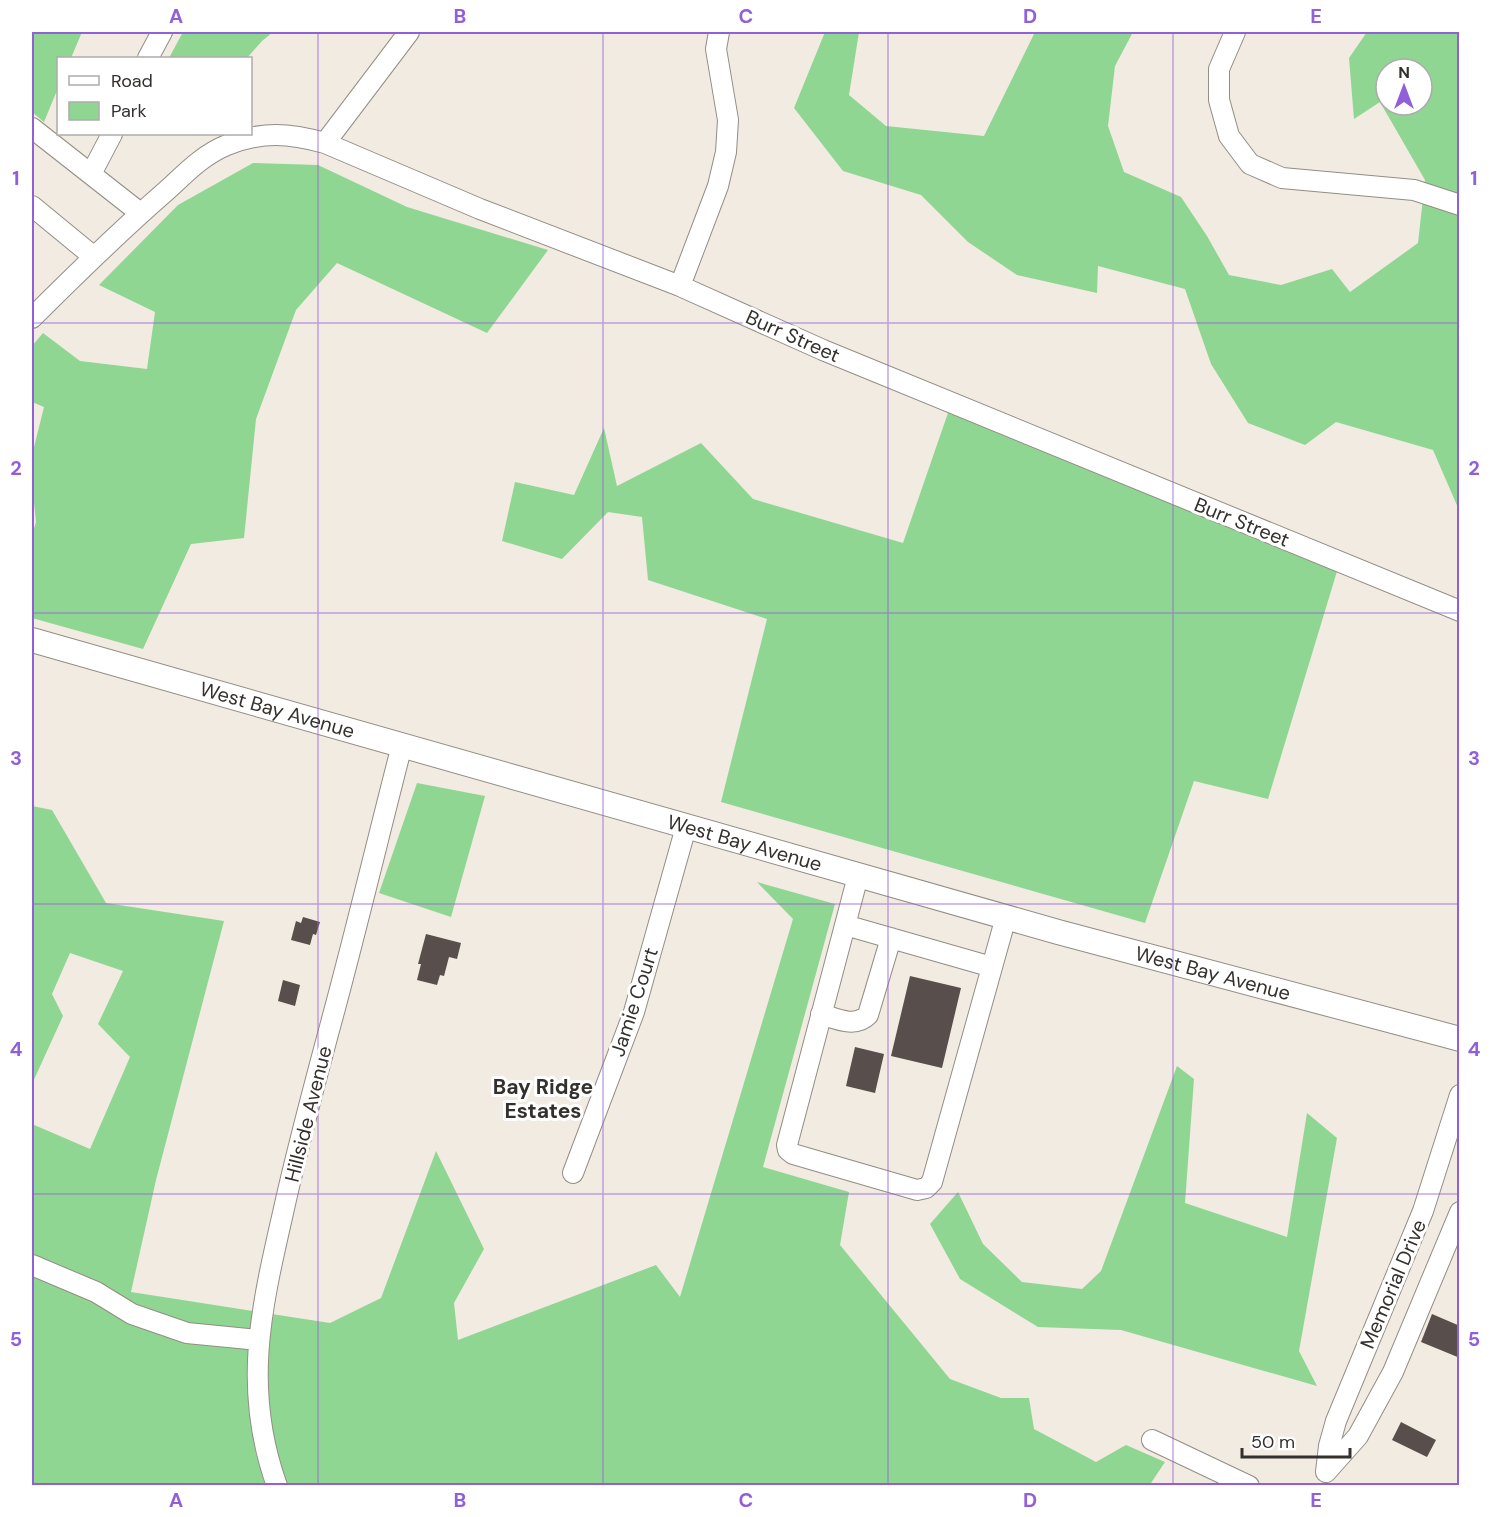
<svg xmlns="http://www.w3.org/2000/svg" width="1491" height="1517" font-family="'DM Sans',sans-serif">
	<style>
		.green { fill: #8fd692; fill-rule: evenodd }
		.building { fill: #584f4c }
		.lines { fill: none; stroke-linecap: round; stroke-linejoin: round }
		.minor-casing { stroke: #938d85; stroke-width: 22 }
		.major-casing { stroke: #938d85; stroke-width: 26 }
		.minor { stroke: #fff; stroke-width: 20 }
		.major { stroke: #fff; stroke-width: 24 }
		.grid { fill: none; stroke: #915fd9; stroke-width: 1.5; stroke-opacity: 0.55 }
		.labels { text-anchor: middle; stroke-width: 6; stroke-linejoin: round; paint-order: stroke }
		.street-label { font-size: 20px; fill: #33302d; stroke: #fff }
		.neighbourhood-label { font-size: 21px; font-weight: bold; fill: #33302d; stroke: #fff }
		.neatline { fill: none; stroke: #915fd9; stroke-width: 2 }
		.grid-label { font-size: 20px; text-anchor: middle; font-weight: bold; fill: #915fd9 }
	</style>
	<rect width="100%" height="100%" fill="#f1ebe2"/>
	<!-- green -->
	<path class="green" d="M 32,32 L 82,32 L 71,58 L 58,58 L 58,88 L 44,122 L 32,112 Z
		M 183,32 L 273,32 L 262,41 L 247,58 L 169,58 Z
		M 825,32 L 859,32 L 849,95 L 886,126 L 984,136 L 1035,32 L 1133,32 L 1115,66 L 1108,126 L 1124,172 L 1181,197 L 1207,236 L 1229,275 L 1281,285 L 1332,269 L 1350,292 L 1418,243 L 1425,180 L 1380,102 L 1354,119 L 1349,58 L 1367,32 L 1459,32 L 1459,510 L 1433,450 L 1336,422 L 1305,445 L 1248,423 L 1211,364 L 1185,289 L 1098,266 L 1097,293 L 1017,275 L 968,242 L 921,195 L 843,171 L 794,108 ZM 1386,69 L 1422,69 L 1422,105 L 1386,105 Z
		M 253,163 L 318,165 L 407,207 L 548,250 L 487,333 L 337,263 L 296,310 L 256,419 L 244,538 L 191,544 L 143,649 L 32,618 L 32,535 L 36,522 L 32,483 L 32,455 L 44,407 L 32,402 L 32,346 L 43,333 L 80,361 L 147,369 L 155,312 L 99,285 L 178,205 Z
		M 949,410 L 1338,568 L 1268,799 L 1194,781 L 1145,923 L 721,802 L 767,619 L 648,580 L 642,517 L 608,512 L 562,559 L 502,541 L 515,482 L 574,495 L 604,428 L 617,486 L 701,443 L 753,499 L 903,543 Z
		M 417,783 L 485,796 L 451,917 L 379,893 Z
		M 32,806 L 52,810 L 106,903 L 224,921 L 156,1180 L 131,1292 L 330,1323 L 381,1298 L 436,1151 L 484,1249 L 454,1303 L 458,1340 L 656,1265 L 680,1297 L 793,919 L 757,882 L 835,904 L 763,1167 L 849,1192 L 840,1245 L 950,1379 L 1001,1398 L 1029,1398 L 1034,1429 L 1096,1462 L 1126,1445 L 1165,1462 L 1149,1486 L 32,1485 L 32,1124 L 90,1149 L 130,1057 L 98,1024 L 123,971 L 70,953 L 52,994 L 63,1016 L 32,1084 Z
		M 1177,1066 L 1194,1079 L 1185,1203 L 1287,1237 L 1307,1113 L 1337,1138 L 1299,1351 L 1317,1386 L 1121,1330 L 1038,1327 L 960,1279 L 930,1224 L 958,1192 L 983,1244 L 1022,1282 L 1082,1289 L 1101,1271 Z"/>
	<!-- building -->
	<path class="building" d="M 303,917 L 320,922 L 316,935 L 313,934 L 310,945 L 291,940 L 296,921 L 301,923 Z
		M 426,934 L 461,943 L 457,959 L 449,957 L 444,976 L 440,975 L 437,985 L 417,980 L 421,964 L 418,964 Z
		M 910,976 L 961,988 L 942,1068 L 891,1056 Z
		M 283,980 L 300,985 L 295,1006 L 278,1001 Z
		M 855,1047 L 884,1054 L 875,1093 L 846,1086 Z
		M 1432,1314 L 1460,1326 L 1460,1358 L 1421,1342 Z
		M 1401,1422 L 1436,1440 L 1427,1457 L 1392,1440 Z"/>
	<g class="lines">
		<!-- minor casing -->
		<g class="minor-casing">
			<path id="minor" d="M 1235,32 L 1219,69 L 1219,100 L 1229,136 L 1250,164 L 1282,178 L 1414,190 L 1460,205
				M 148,58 L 162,32
				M 32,128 L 139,212 L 139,215
				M 325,143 L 409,32
				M 91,174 L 112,134
				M 32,206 L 94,257
				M 680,286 L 718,186 L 726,152 L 728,120 L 716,49 L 719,32
				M 32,318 C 75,275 119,232 165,192 C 184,175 202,155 227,145 C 262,131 289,133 325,143 L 480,209 L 680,286 L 823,350 L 1460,611
				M 858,876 L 787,1145 L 788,1150 L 793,1154 L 917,1190 L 926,1188 L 932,1182 L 1006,917
				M 845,925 L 992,967
				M 821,1014 C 837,1019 855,1028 868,1015 L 891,938
				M 1460,1095 L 1423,1211 L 1336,1421 L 1329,1446 L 1326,1472 L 1358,1436 L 1393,1372 L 1460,1212
				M 573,1173 L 634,1012 L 686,827
				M 32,1265 L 96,1292 L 132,1314 L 187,1333 L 258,1340
				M 1152,1440 L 1249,1486
				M 277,1486 C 242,1389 261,1309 283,1213 C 297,1149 314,1086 331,1023 C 356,931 378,838 402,745"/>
		</g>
		<!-- major casing -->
		<g class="major-casing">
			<g id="major">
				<path id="s1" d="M 32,640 L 1058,932 L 1460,1039"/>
			</g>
		</g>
		<!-- minor -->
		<use href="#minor" class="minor"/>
		<!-- major -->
		<use href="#major" class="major"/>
	</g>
	<!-- grid -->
	<path class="grid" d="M 318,32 L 318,1486M 603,32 L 603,1486M 888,32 L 888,1486M 1173,32 L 1173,1486M 32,323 L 1460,323M 32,613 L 1460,613M 32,904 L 1460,904M 32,1194 L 1460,1194"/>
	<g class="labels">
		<!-- street labels -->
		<g class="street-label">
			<text transform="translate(793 336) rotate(24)" y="7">Burr Street</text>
			<text transform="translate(1242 522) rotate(22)" y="7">Burr Street</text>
			<text dy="7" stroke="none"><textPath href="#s1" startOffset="255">West Bay Avenue</textPath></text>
			<text dy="7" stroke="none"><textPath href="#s1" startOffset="741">West Bay Avenue</textPath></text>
			<text dy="7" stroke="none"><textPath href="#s1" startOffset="1227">West Bay Avenue</textPath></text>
			<text transform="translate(634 1002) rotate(-72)" y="7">Jamie Court</text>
			<text transform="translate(308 1114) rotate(-76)" y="7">Hillside Avenue</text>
			<text transform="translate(1393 1284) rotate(-67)" y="7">Memorial Drive</text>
		</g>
		<!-- neighbourhood labels -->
		<g class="neighbourhood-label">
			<text x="543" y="1094">Bay Ridge<tspan x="543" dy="24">Estates</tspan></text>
		</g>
	</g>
	<!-- border -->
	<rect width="1491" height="1517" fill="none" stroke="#ffffff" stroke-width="66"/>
	<!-- legend -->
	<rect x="57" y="57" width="195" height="78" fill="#ffffff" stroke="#adacab" stroke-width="1.5"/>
	<rect x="69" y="76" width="30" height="9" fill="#ffffff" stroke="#adacab" stroke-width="1.5"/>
	<text x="111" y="87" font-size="18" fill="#33302d">Road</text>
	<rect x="69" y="102" width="30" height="18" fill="#8fd692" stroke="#adacab" stroke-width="1.5"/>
	<text x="111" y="117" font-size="18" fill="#33302d">Park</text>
	<!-- north arrow -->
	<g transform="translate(1404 87)"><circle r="28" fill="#ffffff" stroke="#adacab" stroke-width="1.5"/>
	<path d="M0-4.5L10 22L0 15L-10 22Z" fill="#915fd9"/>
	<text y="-9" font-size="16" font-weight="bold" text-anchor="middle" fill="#33302d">N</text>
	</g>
	<!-- scale -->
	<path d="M1242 1448v9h108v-9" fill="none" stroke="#33302d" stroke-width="3"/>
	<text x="1251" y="1448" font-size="18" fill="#33302d" stroke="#ffffff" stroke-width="4.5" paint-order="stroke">50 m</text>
	<rect x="33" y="33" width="1425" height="1451" class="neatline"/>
	<g class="grid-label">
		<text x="176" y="23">A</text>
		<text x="460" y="23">B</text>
		<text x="746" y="23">C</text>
		<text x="1030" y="23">D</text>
		<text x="1316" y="23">E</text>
		<text x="16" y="185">1</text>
		<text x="1474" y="185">1</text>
		<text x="16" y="475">2</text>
		<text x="1474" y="475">2</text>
		<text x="16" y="765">3</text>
		<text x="1474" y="765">3</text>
		<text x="16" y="1056">4</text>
		<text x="1474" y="1056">4</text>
		<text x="16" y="1346">5</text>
		<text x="1474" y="1346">5</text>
		<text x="176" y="1507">A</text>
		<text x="460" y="1507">B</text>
		<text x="746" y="1507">C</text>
		<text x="1030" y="1507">D</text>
		<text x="1316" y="1507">E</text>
	</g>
</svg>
